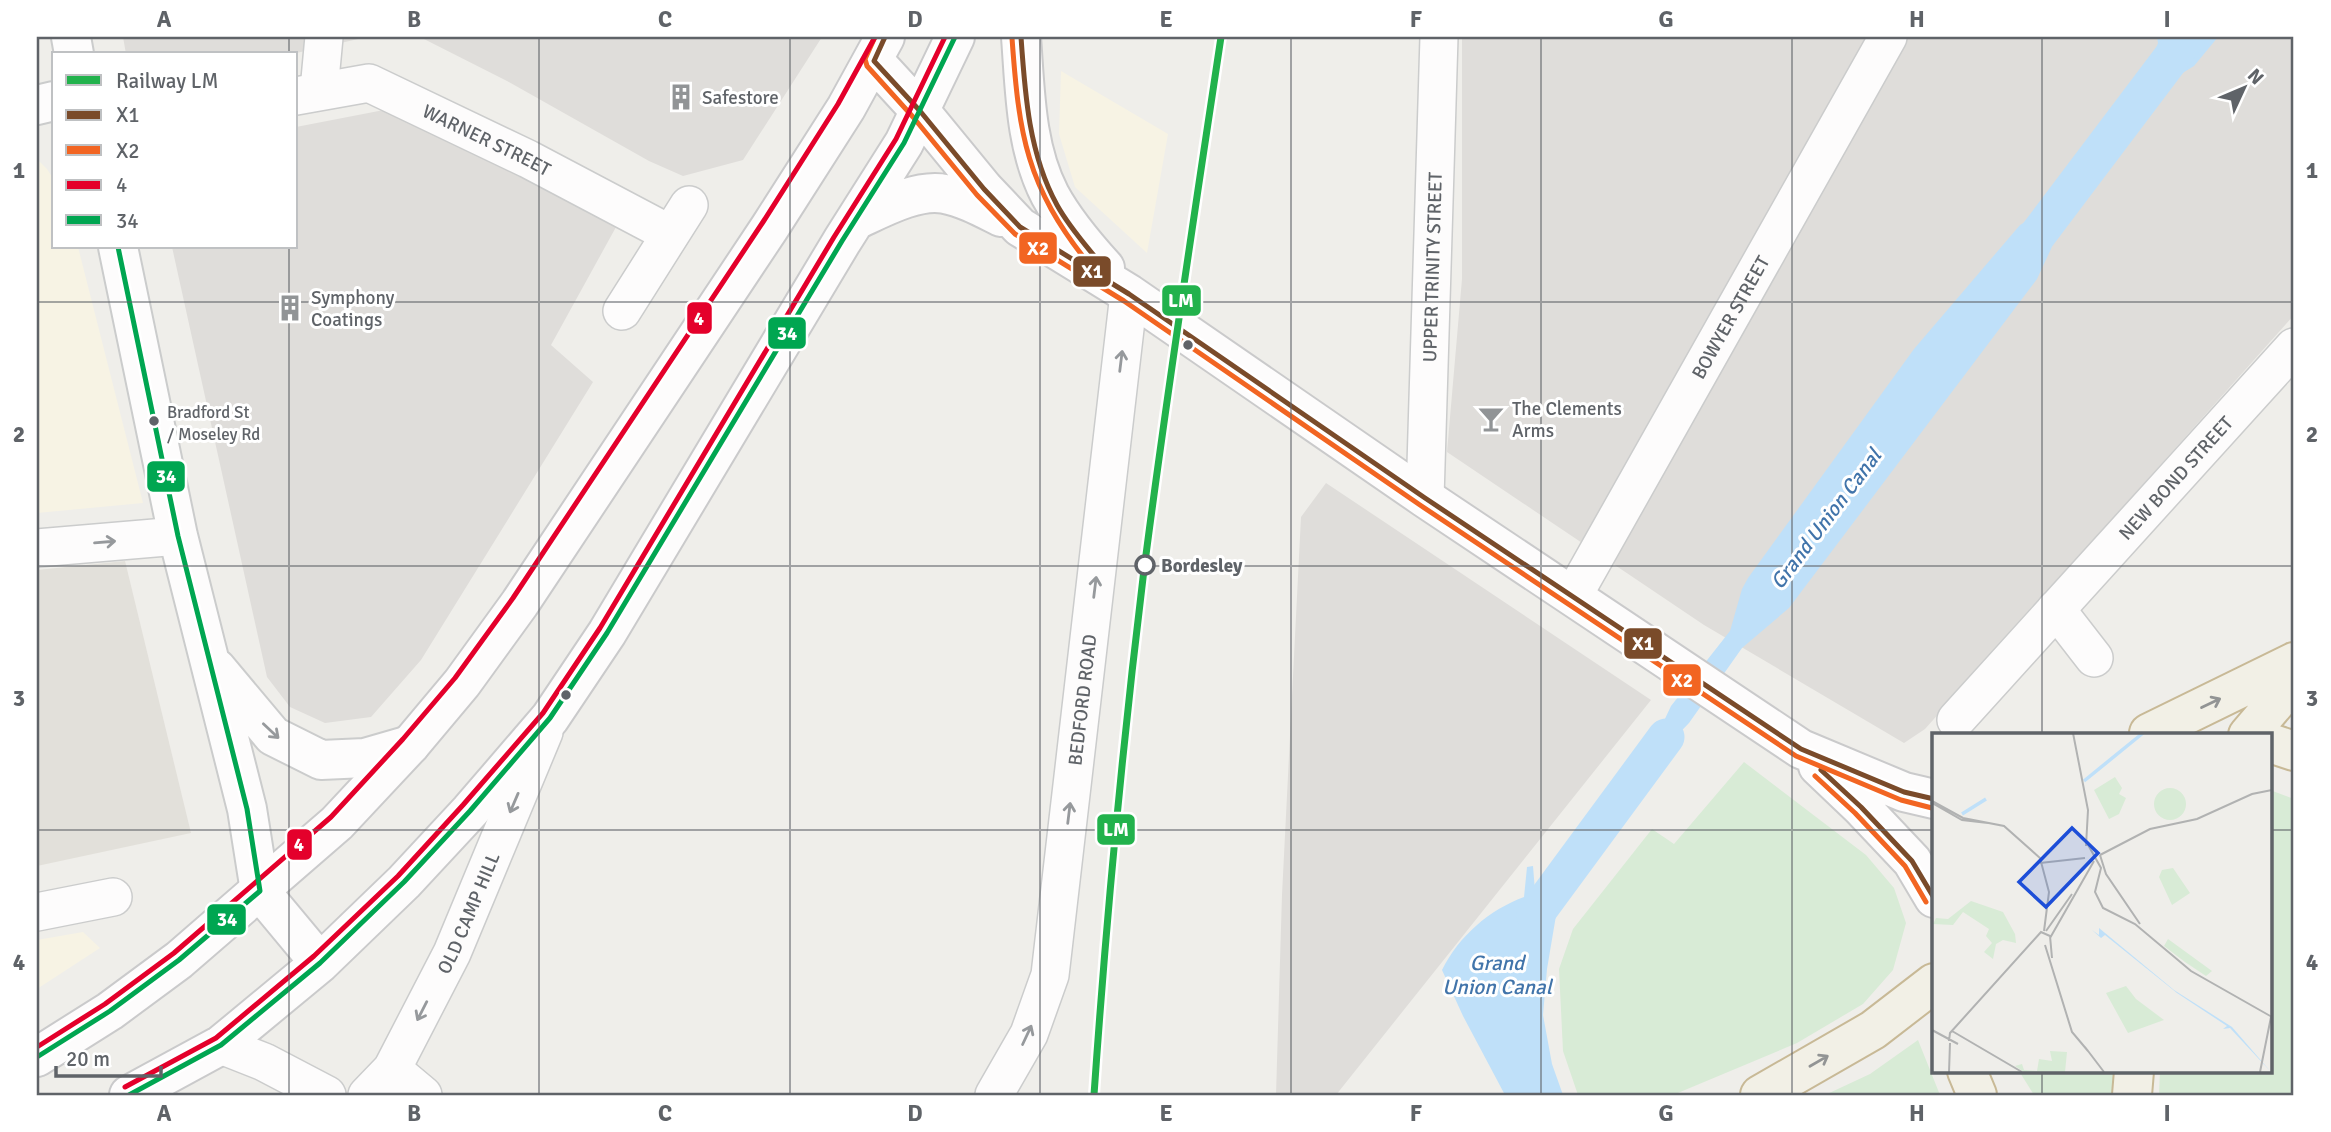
<svg xmlns="http://www.w3.org/2000/svg" width="2331" height="1132" font-family="Signika,sans-serif">
	<style>
		.commercial { fill: #f7f3e4 }
		.industrial { fill: #dfddda }
		.education { fill: #e2e0da }
		.green { fill: #d8ebd6 }
		.water { fill: #bfe0f9 }
		.lines { fill: none; stroke-linecap: round; stroke-linejoin: round }
		.canal { stroke: #bfe0f9; stroke-width: 37 }
		.minor-casing { stroke: #cbcccc; stroke-width: 40 }
		.tertiary-casing { stroke: #cbcccc; stroke-width: 42 }
		.secondary-casing { stroke: #cacacb; stroke-width: 42 }
		.trunk-casing { stroke: #c8b996; stroke-width: 42 }
		.minor { stroke: #fdfcfc; stroke-width: 37 }
		.tertiary { stroke: #fdfcfc; stroke-width: 38 }
		.secondary { stroke: #fdfcfc; stroke-width: 38 }
		.trunk { stroke: #f2f0e6; stroke-width: 38 }
		.bus-1-casing { stroke: #fff; stroke-width: 10 }
		.bus-2-casing { stroke: #fff; stroke-width: 10 }
		.bus-3-casing { stroke: #fff; stroke-width: 10 }
		.bus-4-casing { stroke: #fff; stroke-width: 10 }
		.bus-1 { stroke: #7a4b2a; stroke-width: 5 }
		.bus-2 { stroke: #f26522; stroke-width: 5 }
		.bus-3 { stroke: #e4002b; stroke-width: 5 }
		.bus-4 { stroke: #00a651; stroke-width: 5 }
		.rail-1-casing { stroke: #fff; stroke-width: 12 }
		.rail-1 { stroke: #22b24c; stroke-width: 7 }
		.oneway { stroke: #96999c }
		.oneway2 { stroke: #929494 }
		.grid { fill: none; stroke: #5f6368; stroke-width: 2; stroke-opacity: 0.55 }
		.bus-dot { fill: #5f6368; stroke: #fff; stroke-width: 2.5 }
		.stop-dot { fill: #fff; stroke: #5f6368; stroke-width: 3.5 }
		.labels { text-anchor: middle; stroke-width: 6; stroke-linejoin: round; paint-order: stroke }
		.bus-label { font-size: 17px; fill: #5f6368; stroke: #fff; text-anchor: start }
		.poi-label { font-size: 19px; fill: #5f6368; stroke: #fff; text-anchor: start }
		.street-label { font-size: 19px; fill: #5f6368; stroke: #fff }
		.stop-label { font-size: 19px; font-weight: bold; fill: #5f6368; stroke: #fff; text-anchor: start }
		.water-label { font-size: 21px; font-style: italic; fill: #4174aa; stroke: #fff }
		.inset-river { fill: none; stroke: #bfe0f9; stroke-width: 3.5 }
		.inset-road { fill: none; stroke: #b1b2b2; stroke-width: 2 }
		.view { fill: #1d4ed8; fill-opacity: 0.15; stroke: #1d4ed8; stroke-width: 3.5 }
		.inset-edge { fill: none; stroke: #5f6368; stroke-width: 3.5 }
		.line-badge { stroke: #fff; stroke-width: 2.5 }
		.badge-label { font-size: 19px; text-anchor: middle; font-weight: bold; fill: #fff }
		.neatline { fill: none; stroke: #5f6368; stroke-width: 2.5 }
		.grid-label { font-size: 23px; text-anchor: middle; font-weight: bold; fill: #5f6368 }
	</style>
	<rect width="100%" height="100%" fill="#efeeea"/>
	<!-- commercial -->
	<path class="commercial" d="M 1061,71 L 1168,134 L 1147,253 L 1075,187 L 1059,134 Z
		M 37,159 L 47,169 L 54,180 L 54,247 L 78,247 L 143,503 L 37,513 Z
		M 83,932 L 100,948 L 37,989 L 37,940 Z"/>
	<!-- industrial -->
	<path class="industrial" d="M 123,37 L 367,37 L 292,54 L 126,54 Z
		M 420,37 L 822,37 L 743,160 L 683,176 L 649,161 L 507,81 Z
		M 1462,37 L 2294,37 L 2294,315 L 1925,729 L 1904,743 L 1704,625 L 1447,452 L 1462,279 Z
		M 389,109 L 621,218 L 551,345 L 593,382 L 421,660 L 371,717 L 325,723 L 290,707 L 267,677 L 172,247 L 296,247 L 296,127 Z
		M 1326,483 L 1651,700 L 1336,1095 L 1276,1095 L 1282,895 L 1301,517 Z"/>
	<!-- education -->
	<path class="education" d="M 125,561 L 191,833 L 37,866 L 37,570 Z"/>
	<!-- green -->
	<path class="green" d="M 1744,762 L 1866,855 L 1894,888 L 1906,923 L 1893,970 L 1863,1004 L 1797,1043 L 1673,1095 L 1578,1095 L 1563,1051 L 1559,969 L 1573,929 L 1652,829 L 1674,844 Z
		M 2270,790 L 2294,799 L 2294,1095 L 2159,1095 L 2160,1071 L 2270,1071 Z
		M 1918,1040 L 1940,1095 L 1825,1095 L 1870,1074 Z
		M 2019,1071 L 2115,1071 L 2114,1095 L 2034,1095 Z"/>
	<!-- water -->
	<path class="water" d="M 2157,37 L 2218,37 L 2194,66 L 2140,99 L 2158,43 Z
		M 2066,197 L 2051,249 L 2037,279 L 1789,608 L 1742,648 L 1689,723 L 1638,776 L 1671,706 L 1730,631 L 1742,589 L 1748,578 L 1914,349 L 2020,225 Z
		M 1533,866 L 1535,891 L 1563,874 L 1547,969 L 1543,1015 L 1552,1064 L 1563,1095 L 1505,1095 L 1463,1016 L 1442,970 C 1459,936 1489,910 1524,897 L 1527,867 Z"/>
	<g class="lines">
		<!-- canal -->
		<path class="canal" d="M 2036,237 L 2187,37
			M 1535,915 L 1666,737"/>
		<!-- minor casing -->
		<g class="minor-casing">
			<g id="minor">
				<path d="M 319,90 L 324,37"/>
				<path id="s1" d="M 296,96 L 369,83 L 528,159 L 670,234"/>
				<path d="M 622,311 L 689,205"/>
				<path id="s2" d="M 1425,498 L 1439,37"/>
				<path d="M 37,548 L 178,536"/>
				<path id="s3" d="M 1573,596 L 1888,37"/>
				<path d="M 2056,609 L 2094,658"/>
				<path id="s4" d="M 1956,720 L 2294,347"/>
				<path d="M 37,912 L 113,897"/>
				<path d="M 221,1045 L 264,1062 L 327,1095"/>
				<path d="M 392,1069 L 423,1095"/>
				<path id="s5" d="M 367,1095 L 392,1069 L 452,953 L 544,732"/>
				<path id="s6" d="M 994,1095 L 1029,1034 L 1050,975 L 1129,294"/>
			</g>
		</g>
		<!-- tertiary casing -->
		<g class="tertiary-casing">
			<path id="tertiary" d="M 71,37 L 74,54
				M 37,105 L 54,101
				M 118,247 L 178,536 L 247,809 L 260,891
				M 216,668 L 273,736 L 321,760 L 365,758 L 410,745"/>
		</g>
		<!-- secondary casing -->
		<g class="secondary-casing">
			<path id="secondary" d="M 1021,37 C 1025,89 1025,147 1050,195 C 1064,221 1085,246 1105,268
				M 874,61 L 920,111 L 984,189 L 1020,227 L 1129,294 L 1425,498 L 1801,749 L 1904,792 L 1934,799
				M 856,220 C 880,209 918,188 945,194 C 965,198 983,208 1001,217
				M 1818,766 L 1861,807 L 1912,861 L 1934,898
				M 260,891 L 320,963
				M 37,1057 L 110,1011 L 179,960 L 337,823 L 410,745 L 462,683 L 520,603 L 770,227 L 846,108 L 885,37
				M 129,1095 L 221,1045 L 320,963 L 404,882 L 470,811 L 550,718 L 607,633 L 842,241 L 904,143 L 955,37"/>
		</g>
		<!-- trunk casing -->
		<g class="trunk-casing">
			<path id="trunk" d="M 2149,733 L 2294,662
				M 2248,735 L 2294,681
				M 2270,743 L 2294,751
				M 1967,1071 L 1977,1095
				M 1760,1095 L 1873,1030 L 1934,983
				M 2132,1095 L 2134,1071"/>
		</g>
		<!-- minor -->
		<use href="#minor" class="minor"/>
		<!-- tertiary -->
		<use href="#tertiary" class="tertiary"/>
		<!-- secondary -->
		<use href="#secondary" class="secondary"/>
		<!-- trunk -->
		<use href="#trunk" class="trunk"/>
		<!-- bus-1 casing -->
		<g class="bus-1-casing">
			<path id="bus-1" d="M 885,37 L 874,61 L 920,111 L 984,189 L 1020,227 L 1129,294 L 1425,498 L 1801,749 L 1904,792 L 1934,799
				M 1021,37 C 1025,95 1029,154 1057,205 C 1068,225 1082,241 1096,258
				M 1821,770 L 1861,807 L 1912,861 L 1934,898"/>
		</g>
		<!-- bus-2 casing -->
		<g class="bus-2-casing">
			<path id="bus-2" d="M 875,37 L 865,59 L 867,66 L 913,117 L 977,195 L 1015,234 L 1124,301 L 1420,505 L 1796,756 L 1901,800 L 1932,808
				M 1012,38 C 1019,135 1026,186 1089,264
				M 1815,776 L 1855,813 L 1905,866 L 1926,902"/>
		</g>
		<!-- bus-3 casing -->
		<g class="bus-3-casing">
			<path id="bus-3" d="M 37,1047 L 105,1004 L 174,953 L 331,817 L 403,739 L 455,678 L 513,598 L 763,222 L 838,104 L 875,37
				M 125,1087 L 216,1038 L 314,956 L 398,876 L 463,805 L 543,713 L 600,628 L 834,237 L 896,139 L 945,37"/>
		</g>
		<!-- bus-4 casing -->
		<g class="bus-4-casing">
			<path id="bus-4" d="M 37,1057 L 110,1011 L 179,960 L 260,891 L 247,809 L 178,536 L 118,247
				M 129,1095 L 221,1045 L 320,963 L 404,882 L 470,811 L 550,718 L 607,633 L 842,241 L 904,143 L 955,37"/>
		</g>
		<!-- bus-1 -->
		<use href="#bus-1" class="bus-1"/>
		<!-- bus-2 -->
		<use href="#bus-2" class="bus-2"/>
		<!-- bus-3 -->
		<use href="#bus-3" class="bus-3"/>
		<!-- bus-4 -->
		<use href="#bus-4" class="bus-4"/>
		<!-- rail-1 casing -->
		<g class="rail-1-casing">
			<path id="rail-1" d="M 1094,1095 C 1106,922 1122,750 1143,578 C 1166,397 1194,217 1221,37"/>
		</g>
		<!-- rail-1 -->
		<use href="#rail-1" class="rail-1"/>
	</g>
	<!-- one-way arrows -->
	<defs><path id="oneway-shaft" d="M-6 0H5M1.5-3L5.5 0L1.5 3" fill="none" stroke-width="1.6" stroke-linecap="round" stroke-linejoin="round" transform="scale(1.75)"/></defs>
	<g class="oneway">
		<use href="#oneway-shaft" transform="translate(1121 361) rotate(-83)"/>
		<use href="#oneway-shaft" transform="translate(105 542) rotate(-5)"/>
		<use href="#oneway-shaft" transform="translate(1095 587) rotate(-83)"/>
		<use href="#oneway-shaft" transform="translate(271 731) rotate(43)"/>
		<use href="#oneway-shaft" transform="translate(514 803) rotate(113)"/>
		<use href="#oneway-shaft" transform="translate(1069 813) rotate(-83)"/>
		<use href="#oneway-shaft" transform="translate(422 1011) rotate(117)"/>
		<use href="#oneway-shaft" transform="translate(1027 1035) rotate(-65)"/>
	</g>
	<g class="oneway2">
		<use href="#oneway-shaft" transform="translate(2211 703) rotate(-26)"/>
		<use href="#oneway-shaft" transform="translate(1819 1061) rotate(-30)"/>
	</g>
	<!-- grid -->
	<path class="grid" d="M 289,37 L 289,54M 539,37 L 539,1095M 790,37 L 790,1095M 1040,37 L 1040,1095M 1291,37 L 1291,1095M 1541,37 L 1541,1095M 1792,37 L 1792,1095M 2042,37 L 2042,735M 289,247 L 289,1095M 37,302 L 2294,302M 37,566 L 2294,566M 37,830 L 1934,830M 2270,830 L 2294,830M 2042,1071 L 2042,1095"/>
	<!-- icons -->
	<defs>
		<g id="building-bare" transform="scale(2.1)"><path d="M-4-6H4V6H1V3H-1V6H-4ZM-2.5-4.3h1.7v1.8h-1.7ZM.8-4.3h1.7v1.8H.8ZM-2.5-1h1.7V.8h-1.7ZM.8-1h1.7V.8H.8Z" fill="#919496" stroke="#fff" stroke-width="2.5" paint-order="stroke"/></g>
		<g id="bar-bare" transform="scale(2.1)"><path d="M-6-5H6L.8 .8V4.5H3.5V6h-7V4.5H-.8V.8Z" fill="#919496" stroke="#fff" stroke-width="2.5" paint-order="stroke"/></g>
	</defs>
	<g fill-rule="evenodd">
		<use href="#building-bare" x="681" y="97"/>
		<use href="#building-bare" x="290" y="308"/>
		<use href="#bar-bare" x="1491" y="419"/>
	</g>
	<!-- markers -->
	<g class="bus-dot">
		<circle cx="1188" cy="345" r="6"/>
		<circle cx="154" cy="421" r="6"/>
		<circle cx="566" cy="695" r="6"/>
	</g>
	<circle class="stop-dot" cx="1145" cy="565" r="9"/>
	<g class="labels">
		<!-- bus labels -->
		<g class="bus-label">
			<text x="167" y="418">Bradford St<tspan x="167" dy="22">/ Moseley Rd</tspan></text>
		</g>
		<!-- poi labels -->
		<g class="poi-label">
			<text x="702" y="104">Safestore</text>
			<text x="311" y="304">Symphony<tspan x="311" dy="22">Coatings</tspan></text>
			<text x="1512" y="415">The Clements<tspan x="1512" dy="22">Arms</tspan></text>
		</g>
		<!-- street labels -->
		<g class="street-label">
			<text dy="7" stroke="none"><textPath href="#s1" startOffset="205">WARNER STREET</textPath></text>
			<text dy="7" stroke="none"><textPath href="#s2" startOffset="231">UPPER TRINITY STREET</textPath></text>
			<text dy="7" stroke="none"><textPath href="#s3" startOffset="320">BOWYER STREET</textPath></text>
			<text dy="7" stroke="none"><textPath href="#s4" startOffset="327">NEW BOND STREET</textPath></text>
			<text dy="7" stroke="none"><textPath href="#s6" startOffset="410">BEDFORD ROAD</textPath></text>
			<text dy="7" stroke="none"><textPath href="#s5" startOffset="210">OLD CAMP HILL</textPath></text>
		</g>
		<!-- stop labels -->
		<g class="stop-label">
			<text x="1161" y="572">Bordesley</text>
		</g>
		<!-- water labels -->
		<g class="water-label">
			<text transform="translate(1826 519) rotate(-53)" y="7">Grand Union Canal</text>
			<text x="1497" y="970">Grand<tspan x="1497" dy="24">Union Canal</tspan></text>
		</g>
	</g>
	<!-- overview -->
	<g transform="translate(1932 733)">
		<rect width="340" height="340" fill="#efeeea"/>
		<path d="M 183,44 L 190,55 L 187,61 L 194,65 L 187,81 L 177,86 L 162,57 ZM222 71a16 16 0 1 1 32 0a16 16 0 1 1-32 0ZM 241,135 L 258,160 L 240,172 L 227,144 L 230,137 ZM 39,168 L 71,179 L 83,201 L 84,210 L 71,207 L 64,211 L 61,226 L 52,219 L 60,210 L 54,203 L 57,196 L 31,179 L 21,192 L 1,191 L 4,185 L 16,186 ZM 236,206 L 280,238 L 274,243 L 253,229 L 232,213 ZM 194,253 L 204,266 L 232,287 L 196,300 L 174,260 ZM 118,318 L 135,319 L 133,339 L 92,339 L 83,333 L 90,331 L 92,337 L 105,338 L 107,326 L 120,328 Z" fill="#d8ebd6"/>
		<path d="M 167,195 L 242,257 L 300,294 L 339,339 L 298,295 L 291,296 L 295,293 L 245,260 L 173,202 L 169,205 L 160,197 L 167,202 Z" fill="#bfe0f9"/>
		<path class="inset-river" d="M 152,48 L 211,0M 30,81 L 54,66"/>
		<path class="inset-road" d="M 141,0 L 156,77 L 154,113M 0,68 L 31,85 L 72,93 L 108,125 L 117,159 L 112,198M 0,70 L 30,87 L 56,90M 155,110 L 169,135 L 163,159 L 171,175 L 203,191 L 259,238 L 340,284M 168,122 L 218,96 L 265,86 L 320,61 L 340,57M 168,122 L 174,141 L 208,191M 108,130 L 153,125M 114,198 L 140,161M 118,205 L 162,128M 113,212 L 140,299 L 156,318M 0,297 L 26,311M 20,298 L 90,339M 17,308 L 18,300 L 109,199 L 118,203 L 120,225M 153,314 L 172,339M 17,339 L 18,310M 328,339 L 339,284"/>
		<path class="view" d="M 140,95 L 166,120 L 114,174 L 87,149 Z"/>
		<rect width="340" height="340" class="inset-edge"/>
	</g>
	<g class="line-badge">
		<rect x="1018" y="231" width="40" height="34" rx="7" fill="#f26522"/>
		<rect x="1072" y="255" width="40" height="33" rx="7" fill="#7a4b2a"/>
		<rect x="1161" y="284" width="41" height="33" rx="7" fill="#22b24c"/>
		<rect x="686" y="301" width="27" height="34" rx="7" fill="#e4002b"/>
		<rect x="767" y="316" width="40" height="34" rx="7" fill="#00a651"/>
		<rect x="146" y="460" width="40" height="33" rx="7" fill="#00a651"/>
		<rect x="1623" y="627" width="40" height="33" rx="7" fill="#7a4b2a"/>
		<rect x="1662" y="663" width="40" height="34" rx="7" fill="#f26522"/>
		<rect x="1096" y="813" width="40" height="33" rx="7" fill="#22b24c"/>
		<rect x="286" y="828" width="27" height="33" rx="7" fill="#e4002b"/>
		<rect x="206" y="903" width="41" height="33" rx="7" fill="#00a651"/>
	</g>
	<g class="badge-label">
		<text x="1038" y="255">X2</text>
		<text x="1092" y="278">X1</text>
		<text x="1181" y="307">LM</text>
		<text x="699" y="325">4</text>
		<text x="787" y="340">34</text>
		<text x="166" y="483">34</text>
		<text x="1643" y="650">X1</text>
		<text x="1682" y="687">X2</text>
		<text x="1116" y="836">LM</text>
		<text x="299" y="851">4</text>
		<text x="227" y="926">34</text>
	</g>
	<!-- border -->
	<rect width="2331" height="1132" fill="none" stroke="#ffffff" stroke-width="77"/>
	<!-- legend -->
	<rect x="52" y="52" width="245" height="196" fill="#ffffff" stroke="#bfc1c3" stroke-width="2"/>
	<rect x="66" y="75" width="35" height="10" fill="#22b24c" stroke="#bfc1c3" stroke-width="2"/>
	<text x="116" y="88" font-size="21" fill="#5f6368">Railway LM</text>
	<rect x="66" y="110" width="35" height="10" fill="#7a4b2a" stroke="#bfc1c3" stroke-width="2"/>
	<text x="116" y="122" font-size="21" fill="#5f6368">X1</text>
	<rect x="66" y="145" width="35" height="10" fill="#f26522" stroke="#bfc1c3" stroke-width="2"/>
	<text x="116" y="158" font-size="21" fill="#5f6368">X2</text>
	<rect x="66" y="180" width="35" height="10" fill="#e4002b" stroke="#bfc1c3" stroke-width="2"/>
	<text x="116" y="192" font-size="21" fill="#5f6368">4</text>
	<rect x="66" y="215" width="35" height="10" fill="#00a651" stroke="#bfc1c3" stroke-width="2"/>
	<text x="116" y="228" font-size="21" fill="#5f6368">34</text>
	<!-- north arrow -->
	<g transform="translate(2244 88) rotate(46)" stroke="#ffffff" stroke-width="5" paint-order="stroke">
	<path d="M0-5L12 26L0 18L-12 26Z" fill="#5f6368"/>
	<text y="-10" font-size="19" font-weight="bold" text-anchor="middle" fill="#5f6368">N</text>
	</g>
	<!-- scale -->
	<path d="M56 1066v10h105v-10" fill="none" stroke="#5f6368" stroke-width="3.5"/>
	<text x="66" y="1066" font-size="21" fill="#5f6368" stroke="#ffffff" stroke-width="5" paint-order="stroke">20 m</text>
	<rect x="38" y="38" width="2254" height="1056" class="neatline"/>
	<g class="grid-label">
		<text x="164" y="27">A</text>
		<text x="414" y="27">B</text>
		<text x="665" y="27">C</text>
		<text x="915" y="27">D</text>
		<text x="1166" y="27">E</text>
		<text x="1416" y="27">F</text>
		<text x="1666" y="27">G</text>
		<text x="1917" y="27">H</text>
		<text x="2167" y="27">I</text>
		<text x="19" y="178">1</text>
		<text x="2312" y="178">1</text>
		<text x="19" y="442">2</text>
		<text x="2312" y="442">2</text>
		<text x="19" y="706">3</text>
		<text x="2312" y="706">3</text>
		<text x="19" y="970">4</text>
		<text x="2312" y="970">4</text>
		<text x="164" y="1121">A</text>
		<text x="414" y="1121">B</text>
		<text x="665" y="1121">C</text>
		<text x="915" y="1121">D</text>
		<text x="1166" y="1121">E</text>
		<text x="1416" y="1121">F</text>
		<text x="1666" y="1121">G</text>
		<text x="1917" y="1121">H</text>
		<text x="2167" y="1121">I</text>
	</g>
</svg>
